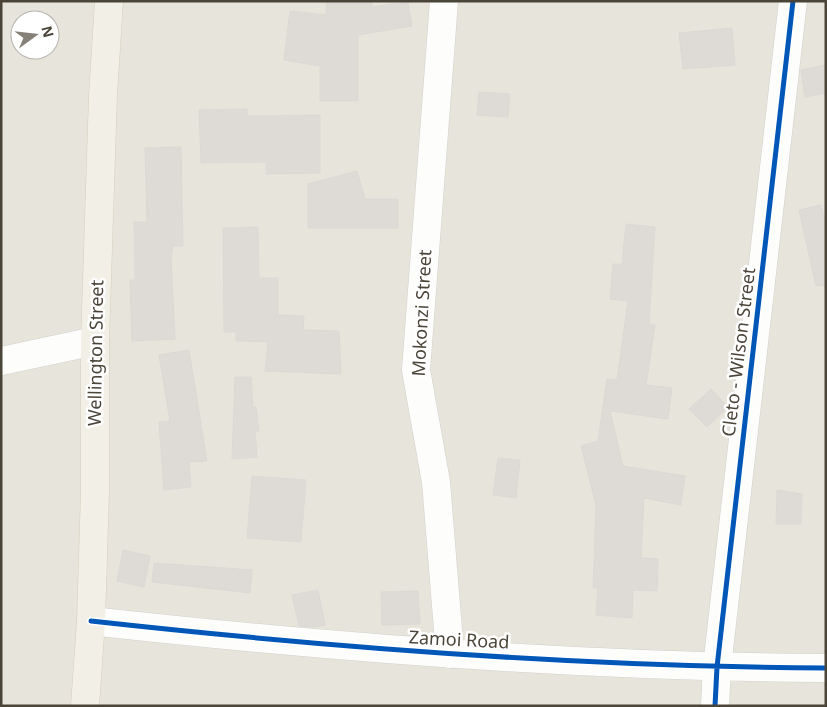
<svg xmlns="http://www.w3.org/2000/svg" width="827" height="707" font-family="'Noto Sans',sans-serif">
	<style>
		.residential { fill: #e7e4dc; fill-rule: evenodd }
		.building { fill: #dedbd6; stroke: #dcd9d4 }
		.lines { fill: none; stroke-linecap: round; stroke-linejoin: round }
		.minor-casing { stroke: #d2d0cb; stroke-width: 29 }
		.major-casing { stroke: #d6cebb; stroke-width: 29 }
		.minor { stroke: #fdfdfc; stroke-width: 28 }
		.major { stroke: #f2efe6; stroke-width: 28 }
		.cycleway-casing { stroke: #fff; stroke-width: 8 }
		.cycleway { stroke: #0057b8; stroke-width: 5 }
		.labels { text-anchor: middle; stroke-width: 5; stroke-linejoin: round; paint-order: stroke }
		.street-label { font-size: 18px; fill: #4b4439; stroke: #fff }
	</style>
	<rect width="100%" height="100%" fill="#f4f2ee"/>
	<!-- residential -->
	<path class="residential" d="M 1,1 L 826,1 L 826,706 L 1,706 ZM 20,20 L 50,20 L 50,50 L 20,50 Z"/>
	<!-- building -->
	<path class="building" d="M 327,1 L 372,1 L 372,7 L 408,2 L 412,26 L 358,35 L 358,101 L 320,101 L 320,66 L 284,60 L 290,11 L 326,15 Z
		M 732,28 L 735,65 L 683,69 L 679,33 Z
		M 826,65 L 826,93 L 805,97 L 801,70 Z
		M 479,92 L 510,94 L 508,117 L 477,115 Z
		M 247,109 L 247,116 L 320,115 L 320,173 L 266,174 L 266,162 L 201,163 L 199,110 Z
		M 181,147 L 183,246 L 173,246 L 171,259 L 175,339 L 132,341 L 130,280 L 135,280 L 134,222 L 147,222 L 145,148 Z
		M 357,171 L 365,199 L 398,199 L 398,228 L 308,228 L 308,184 Z
		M 821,205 L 826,227 L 826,285 L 816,286 L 799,210 Z
		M 626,224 L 655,227 L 649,324 L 655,325 L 646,385 L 672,388 L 668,419 L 610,411 L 623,466 L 685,476 L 681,505 L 644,498 L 641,558 L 658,559 L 657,591 L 633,590 L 632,618 L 596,615 L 598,588 L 593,588 L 596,505 L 581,446 L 598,441 L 607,379 L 617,380 L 628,301 L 610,299 L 613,264 L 622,264 Z
		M 258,227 L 259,278 L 278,278 L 278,315 L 304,316 L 303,330 L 339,331 L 341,374 L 265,371 L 268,342 L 236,341 L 236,332 L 224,332 L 223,228 Z
		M 189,350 L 207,461 L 189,462 L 191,487 L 164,490 L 159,422 L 170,421 L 159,355 Z
		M 235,377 L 251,377 L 253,407 L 256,407 L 259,431 L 255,431 L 257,457 L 232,459 Z
		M 711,389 L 728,407 L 707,427 L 689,409 Z
		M 498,458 L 520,460 L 516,498 L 493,495 Z
		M 252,476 L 306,480 L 301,542 L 247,538 Z
		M 777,490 L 802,494 L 801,524 L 776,524 Z
		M 123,550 L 150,556 L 144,587 L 117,581 Z
		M 154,563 L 252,570 L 250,593 L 152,582 Z
		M 318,590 L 325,625 L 313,627 L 299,626 L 292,595 Z
		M 418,591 L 420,624 L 382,625 L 381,592 Z"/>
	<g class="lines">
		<!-- minor casing -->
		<g class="minor-casing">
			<path id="minor" d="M 444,1 L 416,370 L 436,482 L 450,654
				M 1,361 L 95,341
				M 91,621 C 335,648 580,667 826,668
				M 715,706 L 717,667 L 793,1"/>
		</g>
		<!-- major casing -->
		<g class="major-casing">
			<path id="major" d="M 85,706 L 91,621 L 95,492 L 95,341 L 103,95 L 109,1"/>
		</g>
		<!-- minor -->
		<use href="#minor" class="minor"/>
		<!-- major -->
		<use href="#major" class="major"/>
		<!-- cycleway casing -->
		<g class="cycleway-casing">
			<path id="cycleway" d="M 91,621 C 335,648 580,667 826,668
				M 715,706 L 717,667 L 793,1"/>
		</g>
		<!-- cycleway -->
		<use href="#cycleway" class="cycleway"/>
	</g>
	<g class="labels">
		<!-- street labels -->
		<g class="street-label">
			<text transform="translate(422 313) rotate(-87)" y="6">Mokonzi Street</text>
			<text transform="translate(739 352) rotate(-83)" y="6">Cleto - Wilson Street</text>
			<text transform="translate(96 353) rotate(-89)" y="6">Wellington Street</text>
			<text transform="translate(459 640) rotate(3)" y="6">Zamoi Road</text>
		</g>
	</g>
	<!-- border -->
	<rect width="827" height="707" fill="none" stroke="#4b4439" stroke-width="5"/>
	<!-- north arrow -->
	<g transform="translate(35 35) rotate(75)"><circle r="24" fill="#ffffff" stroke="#b7b4b0"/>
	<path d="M0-4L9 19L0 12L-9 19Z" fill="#868178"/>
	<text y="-8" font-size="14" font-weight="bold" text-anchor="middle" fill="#4b4439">N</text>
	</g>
</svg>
